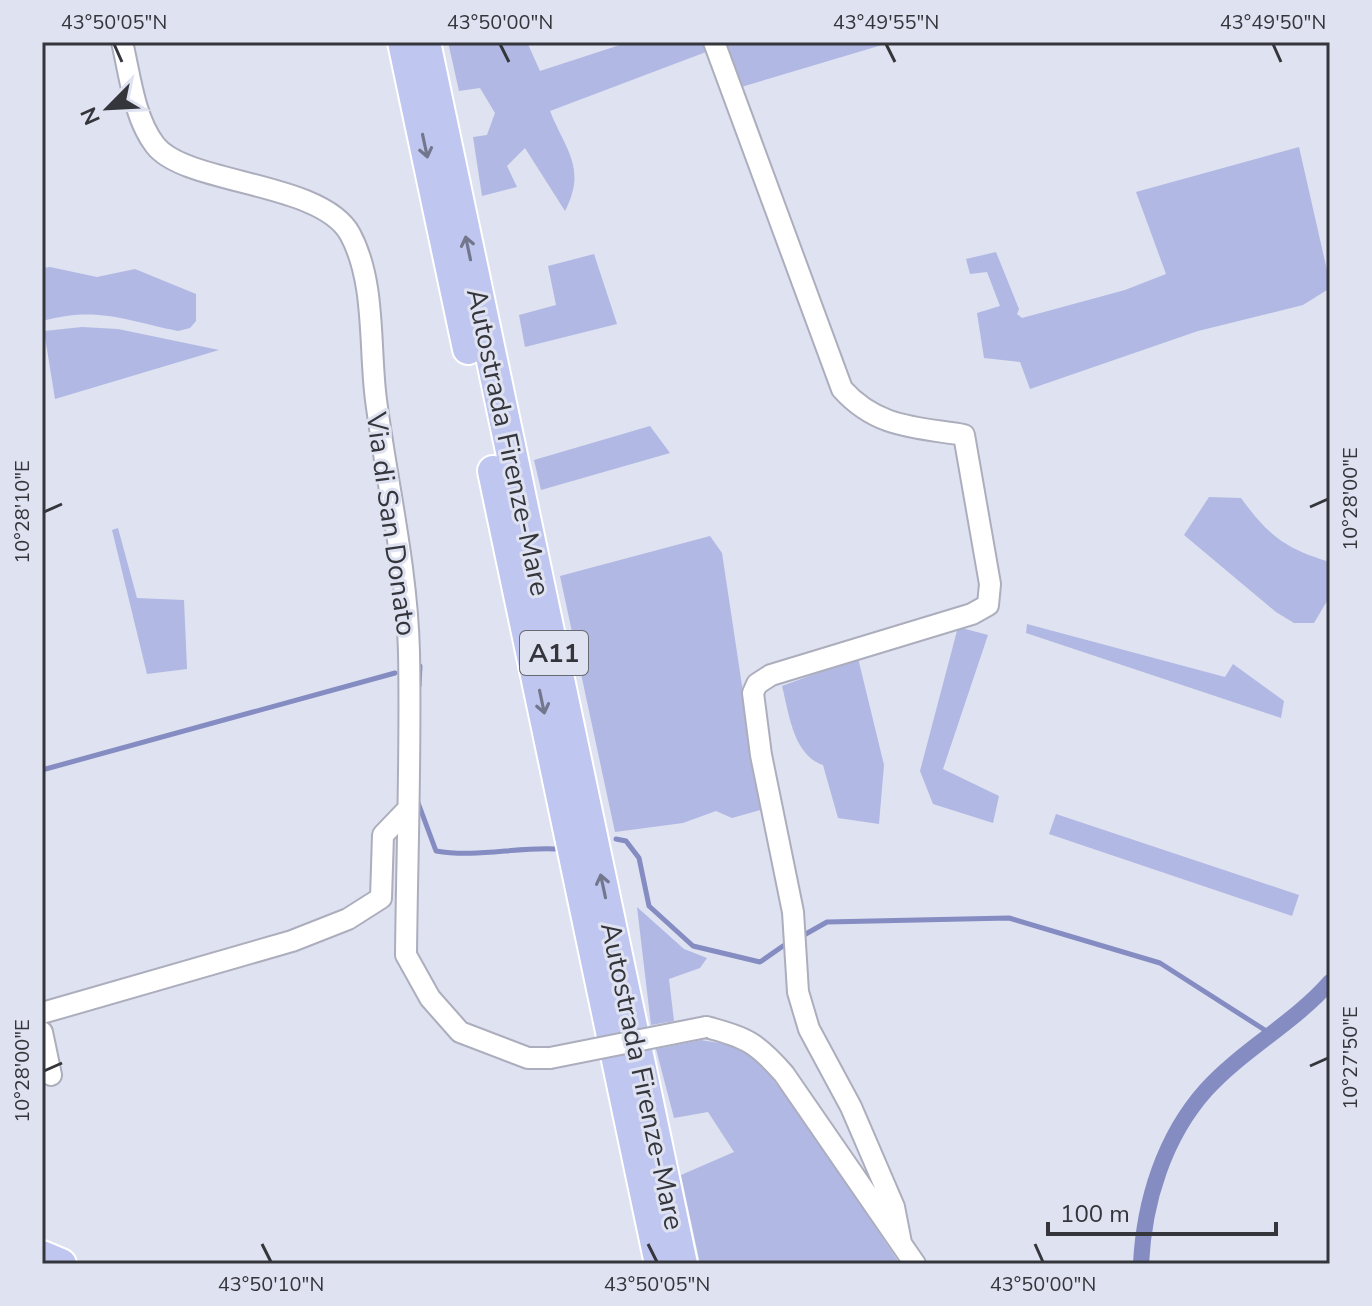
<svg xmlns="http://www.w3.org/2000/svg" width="1372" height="1306" font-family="'Nunito Sans',sans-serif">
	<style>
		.green { fill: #b1b8e3 }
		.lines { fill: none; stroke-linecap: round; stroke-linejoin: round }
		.stream { stroke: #848cc2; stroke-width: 5 }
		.canal { stroke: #848cc2; stroke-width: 16 }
		.minor-casing { stroke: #acaebd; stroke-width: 24 }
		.highway-casing { stroke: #fff; stroke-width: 34 }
		.minor { stroke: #fff; stroke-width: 20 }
		.highway { stroke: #bfc6f0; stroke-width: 30 }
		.minor-bridge-casing { stroke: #acaebd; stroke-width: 24; stroke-linecap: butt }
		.minor-bridge { stroke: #fff; stroke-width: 20 }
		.oneway { stroke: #73778d }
		.ticks { fill: none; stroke: #35363c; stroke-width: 3 }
		.labels { text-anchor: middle; stroke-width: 6; stroke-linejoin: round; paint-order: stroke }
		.shield { fill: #dfe2f1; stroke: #686a72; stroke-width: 2 }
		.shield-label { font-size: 26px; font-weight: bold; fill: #35363c }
		.street-label { font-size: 28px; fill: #35363c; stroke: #dfe2f1 }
		.neatline { fill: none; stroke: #35363c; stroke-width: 3 }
		.ticks-label { font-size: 20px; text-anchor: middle; fill: #35363c }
	</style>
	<rect width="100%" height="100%" fill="#dfe2f1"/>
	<!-- green -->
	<path class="green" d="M 448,42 L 527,42 L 540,71 L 629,42 L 703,42 L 706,52 L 550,111 C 566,151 587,168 565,211 L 525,148 L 507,166 L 517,187 L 482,196 L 473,137 L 487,135 L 495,113 L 480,88 L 459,91 Z
		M 723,42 L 892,42 L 738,88 Z
		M 1299,147 L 1329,279 L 1327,290 L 1303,305 L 1198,331 L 1030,389 L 1020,362 L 984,358 L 977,313 L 1000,306 L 987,272 L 970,274 L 966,259 L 996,252 L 1019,309 L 1017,314 L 1022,318 L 1125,290 L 1166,274 L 1136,192 Z
		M 594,254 L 617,324 L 525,347 L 519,315 L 556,305 L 548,266 Z
		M 50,267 L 97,277 L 135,269 L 196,294 L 196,321 L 190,328 L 178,331 C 124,320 98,306 42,321 L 42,268 Z
		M 82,327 L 118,329 L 219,350 L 55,399 L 44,331 Z
		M 650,426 L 670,453 L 541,490 L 534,460 Z
		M 1209,497 L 1241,498 C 1268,535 1285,549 1330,562 L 1330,596 L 1314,623 L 1294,623 L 1276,612 L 1184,535 Z
		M 118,528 L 137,598 L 184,600 L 187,669 L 147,674 L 112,530 Z
		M 710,536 L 722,553 L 744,699 L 768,808 L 732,818 L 716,811 L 683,823 L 615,832 L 560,576 Z
		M 1027,624 L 1225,677 L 1233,664 L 1284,701 L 1281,718 L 1026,633 Z
		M 958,627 L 988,635 L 943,769 L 999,796 L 993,823 L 933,804 L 920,771 Z
		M 858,658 L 884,765 L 879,824 L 838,818 L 823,765 C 793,755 789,713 782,686 Z
		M 1056,814 L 1299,895 L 1292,916 L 1049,834 Z
		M 637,907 L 684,949 L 707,958 L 700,968 L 669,979 L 674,1021 L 651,1025 Z
		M 701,1040 L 725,1044 L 755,1057 L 798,1111 L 900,1264 L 700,1264 L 681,1175 L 734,1152 L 708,1112 L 674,1118 L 656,1049 Z"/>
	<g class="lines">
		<!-- stream -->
		<path class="stream" d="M 419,686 L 420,666
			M 42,770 L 395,673
			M 417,800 L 436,851 C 476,858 515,847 555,849
			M 616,839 L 626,841 L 639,858 L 649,906 L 693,946 L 760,962 L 783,946
			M 804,935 L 827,922 L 1009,918 L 1160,963 L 1271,1034"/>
		<!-- canal -->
		<path class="canal" d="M 1141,1264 C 1144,1202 1164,1137 1206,1090 C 1242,1050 1294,1023 1330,982"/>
		<!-- minor casing -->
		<g class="minor-casing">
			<path id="minor" d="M 122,42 C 130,75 134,118 155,145 C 185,185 321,181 350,234 C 376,282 369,347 376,400 C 387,484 407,568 409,652 C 411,753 407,854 406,955 L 430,998 L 460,1032 L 528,1058 L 550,1058
				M 714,42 L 842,389 C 877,428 915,427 964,435 L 990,584 L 988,605 L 972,614 L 771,675 L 757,684 L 753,693 L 761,755 L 793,912 L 798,992 L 809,1029 L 851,1107 L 894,1207 L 901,1243
				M 42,1013 L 292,941 L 348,919 L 381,898 L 383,835 L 407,810
				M 706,1027 C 746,1037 757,1043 784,1074 L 915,1264
				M 42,1032 L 51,1075"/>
		</g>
		<!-- highway casing -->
		<g class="highway-casing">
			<path id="highway" d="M 403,42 L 468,349
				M 425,42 L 682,1264
				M 493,471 L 660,1264
				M 42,1256 L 61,1264"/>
		</g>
		<!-- minor -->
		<use href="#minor" class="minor"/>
		<!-- highway -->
		<use href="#highway" class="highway"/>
		<!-- minor-bridge casing -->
		<g class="minor-bridge-casing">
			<path id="minor-bridge" d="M 550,1058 L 706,1027"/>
		</g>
		<!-- minor-bridge -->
		<use href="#minor-bridge" class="minor-bridge"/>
	</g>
	<!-- one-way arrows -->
	<defs><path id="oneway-shaft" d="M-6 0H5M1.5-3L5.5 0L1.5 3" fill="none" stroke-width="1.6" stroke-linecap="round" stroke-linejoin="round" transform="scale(2)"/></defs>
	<g class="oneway">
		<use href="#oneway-shaft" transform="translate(425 146) rotate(78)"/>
		<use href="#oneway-shaft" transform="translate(468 248) rotate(-102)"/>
		<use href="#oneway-shaft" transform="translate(542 702) rotate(78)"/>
		<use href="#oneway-shaft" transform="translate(603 886) rotate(-102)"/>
	</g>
	<!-- ticks -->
	<path class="ticks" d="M 114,44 L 122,62M 500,44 L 509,62M 886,44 L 895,62M 1273,44 L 1281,62M 1310,507 L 1328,499M 44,512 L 62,504M 1310,1066 L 1328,1058M 44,1071 L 62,1063M 262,1244 L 271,1262M 648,1244 L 657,1262M 1035,1244 L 1043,1262"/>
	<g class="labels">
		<!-- shield labels -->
		<rect class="shield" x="520" y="631" width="68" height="44" rx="6"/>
		<g class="shield-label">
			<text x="554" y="662">A11</text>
		</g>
		<!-- street labels -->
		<g class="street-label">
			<text transform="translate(509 442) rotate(78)" y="10">Autostrada Firenze-Mare</text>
			<text transform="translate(392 524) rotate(82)" y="10">Via di San Donato</text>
			<text transform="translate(643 1076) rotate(78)" y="10">Autostrada Firenze-Mare</text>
		</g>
	</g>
	<!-- border -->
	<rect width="1372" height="1306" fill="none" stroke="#dfe2f1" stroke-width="88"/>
	<!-- north arrow -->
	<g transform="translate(108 108) rotate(246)" stroke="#dfe2f1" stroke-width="6" paint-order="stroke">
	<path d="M0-6L14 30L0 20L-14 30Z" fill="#35363c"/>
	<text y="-12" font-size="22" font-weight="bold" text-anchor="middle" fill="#35363c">N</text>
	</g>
	<!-- scale -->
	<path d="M1048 1222v12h228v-12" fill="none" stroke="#35363c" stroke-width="4"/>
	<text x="1060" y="1222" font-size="24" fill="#35363c" stroke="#dfe2f1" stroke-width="6" paint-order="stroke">100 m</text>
	<rect x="44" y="44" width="1284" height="1218" class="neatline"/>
	<g class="ticks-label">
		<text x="114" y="29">43°50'05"N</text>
		<text x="500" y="29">43°50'00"N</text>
		<text x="886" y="29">43°49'55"N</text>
		<text x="1273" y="29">43°49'50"N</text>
		<text transform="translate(1350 499) rotate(-90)" y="7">10°28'00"E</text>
		<text transform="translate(22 512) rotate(-90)" y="7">10°28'10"E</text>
		<text transform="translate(1350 1058) rotate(-90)" y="7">10°27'50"E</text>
		<text transform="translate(22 1071) rotate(-90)" y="7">10°28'00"E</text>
		<text x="271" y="1291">43°50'10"N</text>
		<text x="657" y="1291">43°50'05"N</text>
		<text x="1043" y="1291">43°50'00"N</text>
	</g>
</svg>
